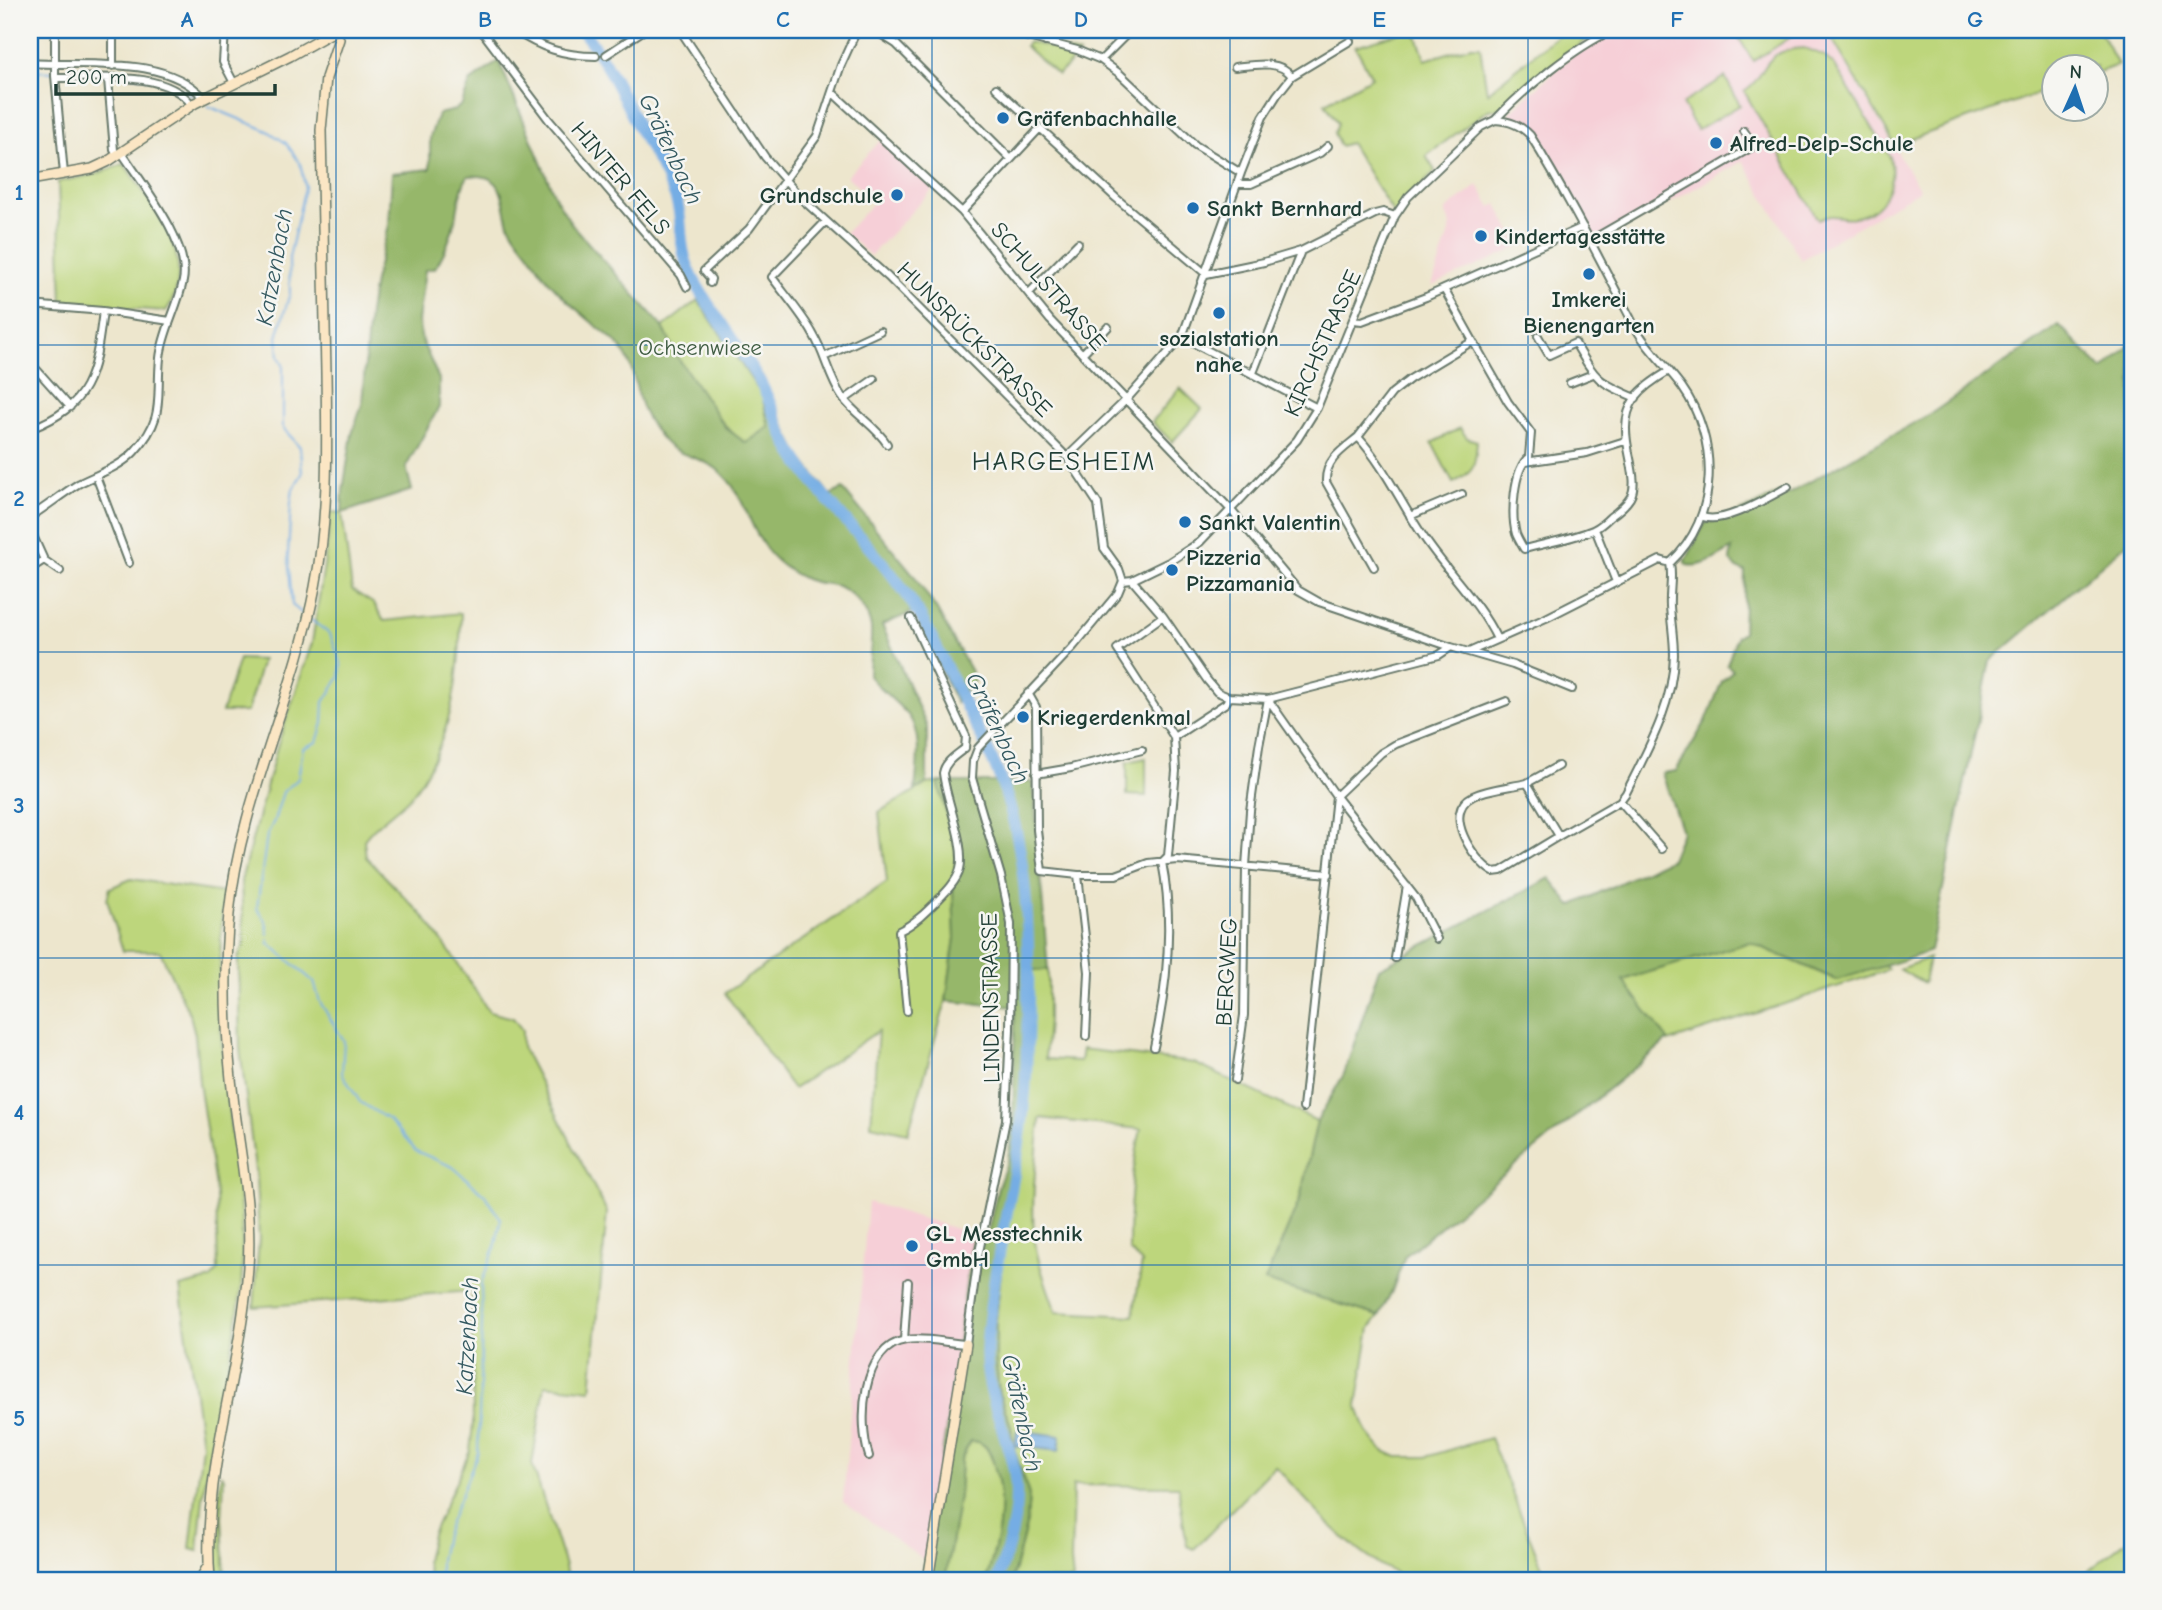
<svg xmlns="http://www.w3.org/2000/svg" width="2162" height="1610" font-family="'Comic Neue',sans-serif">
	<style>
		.built { fill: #f6cfd7 }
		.green { fill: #bdd67b; stroke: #6e8a58; stroke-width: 2; fill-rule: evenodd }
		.forest { fill: #96b76b; stroke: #5a7a50; stroke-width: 2 }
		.water { fill: #75ade4; stroke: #4a758c; stroke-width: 2 }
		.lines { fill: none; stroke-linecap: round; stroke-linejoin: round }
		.stream { stroke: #75ade4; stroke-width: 2 }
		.river { stroke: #75ade4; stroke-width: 12 }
		.street-casing { stroke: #67786a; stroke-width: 10 }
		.secondary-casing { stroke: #67786a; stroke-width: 12 }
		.street { stroke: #fff; stroke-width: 6 }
		.secondary { stroke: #fbe6c4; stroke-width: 9 }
		.grid { fill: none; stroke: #1f6fb2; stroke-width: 2; stroke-opacity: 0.55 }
		.poi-dot { fill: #1f6fb2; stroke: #f6f6f2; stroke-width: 2.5 }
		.labels { text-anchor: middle; stroke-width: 5; stroke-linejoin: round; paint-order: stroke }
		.poi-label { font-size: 23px; font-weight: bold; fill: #1f3d34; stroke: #f6f6f2; text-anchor: start }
		.street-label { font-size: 23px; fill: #1f3d34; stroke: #f6f6f2 }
		.park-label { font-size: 23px; fill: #3f5c42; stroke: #f6f6f2 }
		.water-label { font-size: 24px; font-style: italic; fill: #345960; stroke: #f6f6f2 }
		.quarter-label { font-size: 26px; letter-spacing: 2px; fill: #1f3d34; stroke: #f6f6f2 }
		.neatline { fill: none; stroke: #1f6fb2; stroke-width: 2.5 }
		.grid-label { font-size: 23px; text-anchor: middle; font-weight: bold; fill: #1f6fb2 }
	</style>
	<rect width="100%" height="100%" fill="#f6f6f2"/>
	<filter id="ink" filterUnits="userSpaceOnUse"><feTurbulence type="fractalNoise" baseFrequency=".0143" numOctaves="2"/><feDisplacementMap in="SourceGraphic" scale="14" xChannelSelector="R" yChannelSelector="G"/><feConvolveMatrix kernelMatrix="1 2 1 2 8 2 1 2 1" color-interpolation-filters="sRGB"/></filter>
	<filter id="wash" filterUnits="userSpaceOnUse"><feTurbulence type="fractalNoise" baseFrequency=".00686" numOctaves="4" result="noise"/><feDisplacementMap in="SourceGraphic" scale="28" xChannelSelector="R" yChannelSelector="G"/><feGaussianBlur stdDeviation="1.57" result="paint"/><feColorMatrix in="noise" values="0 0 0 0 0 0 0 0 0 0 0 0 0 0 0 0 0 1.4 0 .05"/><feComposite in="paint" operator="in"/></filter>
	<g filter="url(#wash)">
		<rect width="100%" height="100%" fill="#ede6cd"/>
		<!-- built -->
		<path class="built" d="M 1615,30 L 1825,30 L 1920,190 L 1801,260 L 1743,161 L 1598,243 L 1530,126 L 1524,121 L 1509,116 L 1509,113 L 1573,55 Z
			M 881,140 L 934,188 L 870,256 L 845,233 L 874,202 L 847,176 Z
			M 1478,185 L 1491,207 L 1497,204 L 1519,247 L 1432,286 L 1451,226 L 1445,211 Z
			M 868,1202 L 973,1234 L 926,1561 L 843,1502 Z"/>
		<!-- green -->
		<path class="green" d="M 1410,30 L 1415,30 L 1425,60 L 1471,46 L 1480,46 L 1487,93 L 1564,30 L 1605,30 L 1590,37 L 1501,108 L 1488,110 L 1426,156 L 1435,171 L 1395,216 L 1350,143 L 1340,146 L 1334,133 L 1338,123 L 1325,103 L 1372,77 L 1355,46 Z
			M 1734,30 L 1790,30 L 1793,36 L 1753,61 Z
			M 1827,30 L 2099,30 L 2118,65 L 2096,73 L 2096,66 L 2054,66 L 2053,88 L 1895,145 Z
			M 1029,42 L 1079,54 L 1058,75 L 1025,46 Z
			M 1804,48 L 1823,55 L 1835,66 L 1890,157 C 1896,183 1884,212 1855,217 C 1839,220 1835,211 1818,220 L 1744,91 C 1770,75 1758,50 1804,48 Z
			M 1725,77 L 1740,105 L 1697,130 L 1682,104 Z
			M 124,164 C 151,204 202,261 166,311 L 62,304 L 58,182 L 96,174 Z
			M 698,300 L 762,395 L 769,427 L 745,444 C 709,415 683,369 663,327 Z
			M 1180,388 L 1202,409 L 1172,442 L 1152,422 Z
			M 1460,428 L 1467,438 L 1477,441 C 1475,466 1476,471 1453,483 L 1432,443 Z
			M 330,512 L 342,513 L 352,590 L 374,604 L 384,621 L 461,613 C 460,675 452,740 414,792 C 400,810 377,821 364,840 L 366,857 L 425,918 L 455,959 L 489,1012 L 513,1018 L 522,1030 L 522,1047 L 607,1212 L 591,1390 L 545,1385 L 532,1464 L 565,1566 L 567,1580 L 430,1580 L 426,1561 L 432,1534 L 470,1451 L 473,1424 L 472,1291 L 254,1307 L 259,1239 L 256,1178 L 240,1048 L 238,957 L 244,945 L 241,881 L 277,747 L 312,643 L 328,540 Z
			M 239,659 L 262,660 L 247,712 L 222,712 Z
			M 1146,758 L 1146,796 L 1127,795 L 1127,762 Z
			M 938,782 L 956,851 L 953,892 L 955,938 L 946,1001 L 908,1133 L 871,1125 L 878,1031 L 793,1089 L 725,993 L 887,882 L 879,812 L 927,784 Z
			M 131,879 L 224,893 C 218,957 218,1014 225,1078 C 231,1143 245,1207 242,1273 C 239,1335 219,1395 209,1456 C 203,1487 201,1519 198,1551 L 190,1549 L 202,1444 L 180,1287 L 211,1279 L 218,1270 L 216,1194 L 199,1082 L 195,1034 L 190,1015 L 160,951 L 123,951 L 107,899 L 110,888 Z
			M 1750,942 L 1836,980 L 1884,965 L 1888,970 L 1668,1042 L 1623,980 Z
			M 1929,958 L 1924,983 L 1899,969 Z
			M 1030,969 L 1048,970 L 1048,1020 L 1045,1059 L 1080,1061 L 1082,1049 L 1194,1063 L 1317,1121 L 1300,1199 L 1265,1281 L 1379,1316 L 1370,1328 L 1357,1405 L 1367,1432 L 1382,1450 L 1397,1457 L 1426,1457 L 1490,1438 L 1547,1580 L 1415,1580 C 1358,1564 1314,1508 1275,1466 L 1194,1549 L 1187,1546 L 1178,1486 L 1073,1485 L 1071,1561 L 1073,1580 L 1012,1580 L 1027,1522 L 1029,1495 L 1013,1445 L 1011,1426 L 999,1393 L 996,1361 L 996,1320 L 1005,1233 L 1025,1122 ZM 1040,1118 L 1141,1129 C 1132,1169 1129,1209 1129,1250 L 1142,1263 L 1133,1316 L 1056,1312 C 1047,1286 1036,1260 1034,1233 C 1031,1195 1037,1156 1040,1118 Z
			M 970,1441 C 986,1441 989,1451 994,1465 C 1007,1504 998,1542 986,1580 L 945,1580 L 959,1496 L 961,1459 Z
			M 221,1475 L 224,1478 L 222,1518 L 225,1580 L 217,1580 C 215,1544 216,1512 221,1475 Z
			M 2132,1536 L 2132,1580 L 2077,1580 Z"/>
		<!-- forest -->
		<path class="forest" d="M 499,61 L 556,199 L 573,226 L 663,327 L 678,358 L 726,428 L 746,443 L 769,427 L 762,395 L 698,300 L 706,293 L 763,377 L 789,435 L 799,454 L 830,495 L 843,489 L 913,574 L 937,610 L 975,679 L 956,703 L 913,612 L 882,625 L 927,727 L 927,784 L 915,790 C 917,767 923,735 908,715 C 896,701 881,691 869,676 C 869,661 872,643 871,628 C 869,612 855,594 840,587 C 830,583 816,584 805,579 C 791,573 776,562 767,550 C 747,525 746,494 718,470 C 704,458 684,457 670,447 C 662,441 652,427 647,418 C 635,398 637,373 625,354 C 617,341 606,334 594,324 C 571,305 549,286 533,259 C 526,248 514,236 509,224 C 501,200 507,172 468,176 C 459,190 460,203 455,220 C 451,237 445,253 435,268 L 425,270 L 418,321 L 422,341 L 439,379 L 439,407 L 406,467 L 412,490 L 342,513 L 343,490 L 352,434 L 362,404 L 369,313 L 374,281 L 389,225 L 392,173 L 430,169 L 430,137 L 438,114 L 455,110 L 462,104 L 470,82 Z
			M 2059,325 L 2103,370 L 2132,343 L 2132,539 L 1990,661 L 1930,951 C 1899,963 1868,970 1837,980 L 1750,942 L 1623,980 L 1668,1040 L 1405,1256 L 1392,1291 L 1379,1316 L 1265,1281 L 1300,1199 L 1317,1121 L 1344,1074 L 1379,968 L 1550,878 L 1571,906 L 1671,859 L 1682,832 L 1662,773 L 1676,771 L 1706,721 L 1722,681 L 1733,670 L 1727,665 L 1737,636 L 1743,632 L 1745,571 L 1738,569 L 1730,559 L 1732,549 C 1717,557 1704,568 1687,565 L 1685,562 L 1705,523 C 1734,517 1759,504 1784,490 L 1788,494 L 1935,411 Z
			M 938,782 L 1033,782 L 1048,970 L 1030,970 L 1025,1122 L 1005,1233 L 996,1320 L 996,1361 L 999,1393 L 1011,1426 L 1013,1445 L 1029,1495 L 1027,1522 L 1012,1580 L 986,1580 C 998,1542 1007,1504 994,1465 C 990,1451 986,1441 970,1441 L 961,1460 L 959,1496 L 945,1580 L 922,1580 L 947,1423 L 973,1234 L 987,1236 L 998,1187 L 1008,1159 L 1013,1123 L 1015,1007 L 946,1001 L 955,938 L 953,892 L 956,851 Z"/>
		<!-- water -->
		<path class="water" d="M 1017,1430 L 1061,1436 L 1059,1451 L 1015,1446 Z"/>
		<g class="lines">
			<!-- stream -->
			<path class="stream" d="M 30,71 L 53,72
				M 59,73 C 105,75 153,68 193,96
				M 208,106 L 268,131 L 286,143 L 300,163 L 305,186 L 289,258 L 290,293 L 277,337 L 279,356 L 283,365 L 283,428 L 300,447 L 302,474 L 293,489 L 291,503 L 288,554 L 292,605 L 304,615
				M 268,934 L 266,921 L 257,908 L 267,835 L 274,821 L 283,792 L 298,779 L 303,748 L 317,742 L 323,723 L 324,702 L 340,677 L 341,663 L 330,634 L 311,620
				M 269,940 L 269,943 L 314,982 L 320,1002 L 344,1041 L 342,1073 L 360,1102 L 389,1120 L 416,1151 L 453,1167 L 485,1195 L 501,1219 L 495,1248 L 481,1284 L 482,1323 L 478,1452 L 445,1535 L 440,1560 L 440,1580"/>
			<!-- river -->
			<path class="river" d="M 582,30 C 605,59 621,92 637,125 C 650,150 667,173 676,199 C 682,217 680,232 683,249 C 686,268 697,286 707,302 C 724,329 743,353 759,380 C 773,405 779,432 795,456 C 828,508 877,549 911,601 C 928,626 940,656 954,683 C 973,721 994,757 1007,798 C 1034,879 1029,990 1026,1075 C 1022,1165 994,1252 987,1342 C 983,1383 1001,1419 1011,1457 C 1023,1499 1012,1540 997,1580"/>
		</g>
	</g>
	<g filter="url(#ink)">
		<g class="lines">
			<!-- street casing -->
			<g class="street-casing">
				<path id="street" d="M 55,30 L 55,76 L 64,174
					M 225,30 L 223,62 L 234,83
					M 481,30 L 549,120 L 681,275 L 687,287
					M 514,30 C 541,48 564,56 596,56
					M 680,30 L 765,157 L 785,180 L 804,201 L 888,277 L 1067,457 L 1098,504 L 1104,548 L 1119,569 L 1123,581
					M 874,30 L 896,44 L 1011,159
					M 1002,30 L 1077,50 L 1101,60 L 1120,74 L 1195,145 L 1241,173
					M 1045,42 L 1049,30
					M 606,55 L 644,30
					M 1101,60 L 1129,32
					M 30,63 C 83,67 166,54 204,98
					M 113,66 L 113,30
					M 1235,67 C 1254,65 1279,59 1292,76
					M 56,78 C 96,79 166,69 192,105
					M 108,79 L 114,150 L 117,156
					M 996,88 L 1040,128
					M 833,93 L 962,212 L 1050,320 L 1230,509 L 1298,590 L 1319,602 L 1451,647
					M 1495,120 C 1510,121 1520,125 1530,135 C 1568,196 1600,260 1633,323 C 1645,347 1666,365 1682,387 C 1719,439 1720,517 1670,563
					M 1239,184 L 1251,184 L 1320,153 L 1328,146
					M 962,212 L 1040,128 L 1116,198 L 1206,274 L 1264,262 L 1301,251 L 1375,214 L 1383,212 L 1395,216
					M 826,221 L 772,277 C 785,295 802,314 813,334 C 825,354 829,378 842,397 C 855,415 876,426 887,444
					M 1591,240 L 1754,146 L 1744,131
					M 710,283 L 711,279 L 704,271 L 749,229 L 817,136 L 841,65 L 857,30
					M 1444,289 L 1473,341 L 1410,379 L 1392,393 L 1358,437 C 1388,470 1404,511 1430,546 C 1453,578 1480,604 1497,639
					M 1029,293 L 1078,243
					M 30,305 L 103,311 L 170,321
					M 1354,320 L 1362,321 L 1426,297 L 1583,227
					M 1538,336 L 1549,355 L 1575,343 C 1596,379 1596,381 1636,398
					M 1182,337 L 1317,408
					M 1473,341 L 1508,402 L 1531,433 L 1529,457 C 1513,469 1511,516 1516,534 C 1518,539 1521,544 1524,549 C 1547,543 1571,539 1593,530 C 1599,527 1605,522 1610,517 C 1617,512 1625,506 1630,498 C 1644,474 1611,433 1635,398 C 1644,386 1657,378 1669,371
					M 1083,353 L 1108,327
					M 824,357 L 880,331
					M 30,367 L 37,370 L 70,407
					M 1253,373 L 1301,251
					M 1570,383 L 1593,374
					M 844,400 L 874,379
					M 30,429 C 93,405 95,371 103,311
					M 1358,437 C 1342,450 1325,460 1326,482 L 1374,567
					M 1067,457 L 1127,399 L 1182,337 L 1241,173 L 1263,117 L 1277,95 L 1292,76 L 1350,41
					M 1525,462 L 1587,453 L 1625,441
					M 96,476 L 129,563
					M 1410,516 L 1462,494
					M 1701,516 C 1720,527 1769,497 1788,487
					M 30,517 C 46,507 62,494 78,484 C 97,474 119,468 134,452 C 166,418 156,399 160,358 C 163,331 178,307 183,281 C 191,244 141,182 122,153
					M 30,529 L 44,560 L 60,571
					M 1595,529 L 1616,582
					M 30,569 L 44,560
					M 1132,580 L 1163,616 L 1207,680 L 1217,692 L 1229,697 L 1268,699 L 1439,655 L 1451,647 L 1513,665 L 1572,689
					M 1123,581 L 1132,580 L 1169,562 L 1200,542 L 1297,440 L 1317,408 L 1395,216 L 1408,197 L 1481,127 L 1495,120 C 1524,89 1575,47 1613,30
					M 911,618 L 966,736 L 965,748
					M 1469,652 L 1546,618 L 1660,560 L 1670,563
					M 1028,693 L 1036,707 L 1037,830 L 1042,871 L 1078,875 L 1116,875 L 1148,863 L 1177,860 L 1329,874
					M 1268,699 L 1336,796 L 1303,1108
					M 1174,737 L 1226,703 L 1229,697
					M 1036,774 L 1071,768 L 1142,750
					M 1527,783 L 1558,766
					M 1620,801 L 1662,849
					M 1559,836 L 1501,871 L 1493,872 C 1473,860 1441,812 1473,796 C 1489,788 1511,787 1527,783 L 1559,836 L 1620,801 L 1626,793 C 1648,749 1673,706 1674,655 C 1674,639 1671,622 1670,606 C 1669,592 1673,577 1670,563
					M 1162,862 L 1168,856 L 1176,771 L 1174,737 L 1117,649 L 1163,616
					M 1078,875 L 1089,972 L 1086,1036
					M 1437,939 L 1416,898 L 1336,796 L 1381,753 L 1396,744 L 1507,701
					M 1395,958 L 1407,886
					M 907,1011 L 899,931 C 914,924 926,912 938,900 C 946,892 957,881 960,869 C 966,845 946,800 943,773 C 945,761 957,755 965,748
					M 1154,1047 C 1167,988 1174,922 1162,862
					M 1235,1080 L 1244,1015 L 1246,866 L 1250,811 L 1259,746 L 1268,699
					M 904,1340 L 908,1282
					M 869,1456 C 858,1423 861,1347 906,1340 C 925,1337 947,1343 966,1344 L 978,1257 L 1006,1120 L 1010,1029 L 1011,924 L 1001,876 L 972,778 L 973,761 L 978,748 L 1073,647 L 1118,593 L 1123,581"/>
			</g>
			<!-- secondary casing -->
			<g class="secondary-casing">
				<path id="secondary" d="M 30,180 L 92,169 L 107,162 L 195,103 L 290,56 L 336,30
					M 200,1580 L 208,1566
					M 210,1580 C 201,1474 241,1372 248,1267 C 252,1213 241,1158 234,1105 C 226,1042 223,978 229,914 C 240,800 294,698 315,587 C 329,516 327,445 326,373 C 325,292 322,211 321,130 L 326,78 L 339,39
					M 928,1580 L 966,1344"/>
			</g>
			<!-- street -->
			<use href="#street" class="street"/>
			<!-- secondary -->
			<use href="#secondary" class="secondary"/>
		</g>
	</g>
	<!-- grid -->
	<path class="grid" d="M 336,30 L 336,1580M 634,30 L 634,1580M 932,30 L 932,1580M 1230,30 L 1230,1580M 1528,30 L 1528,1580M 1826,30 L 1826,1580M 30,345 L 2132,345M 30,652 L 2132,652M 30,958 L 2132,958M 30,1265 L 2132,1265"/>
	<!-- markers -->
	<g class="poi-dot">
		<circle cx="1003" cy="118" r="7"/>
		<circle cx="1716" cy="143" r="7"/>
		<circle cx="897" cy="195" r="7"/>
		<circle cx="1193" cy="208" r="7"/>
		<circle cx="1481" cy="236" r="7"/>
		<circle cx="1589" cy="274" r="7"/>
		<circle cx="1219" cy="313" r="7"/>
		<circle cx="1185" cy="522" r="7"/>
		<circle cx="1172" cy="570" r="7"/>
		<circle cx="1023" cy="717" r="7"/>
		<circle cx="912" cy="1246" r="7"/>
	</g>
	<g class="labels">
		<!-- poi labels -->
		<g class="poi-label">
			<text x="1017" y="126">Gräfenbachhalle</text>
			<text x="1730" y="151">Alfred-Delp-Schule</text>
			<text x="883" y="203" text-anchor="end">Grundschule</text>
			<text x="1207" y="216">Sankt Bernhard</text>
			<text x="1495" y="244">Kindertagesstätte</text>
			<text x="1589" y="307" text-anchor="middle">Imkerei<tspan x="1589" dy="26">Bienengarten</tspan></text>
			<text x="1219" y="346" text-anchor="middle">sozialstation<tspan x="1219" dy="26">nahe</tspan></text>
			<text x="1199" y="530">Sankt Valentin</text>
			<text x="1186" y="565">Pizzeria<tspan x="1186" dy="26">Pizzamania</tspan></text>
			<text x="1037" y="725">Kriegerdenkmal</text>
			<text x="926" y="1241">GL Messtechnik<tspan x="926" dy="26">GmbH</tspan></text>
		</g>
		<!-- street labels -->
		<g class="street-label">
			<text transform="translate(621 178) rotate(50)" y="8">HINTER FELS</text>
			<text transform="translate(1049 286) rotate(49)" y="8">SCHULSTRASSE</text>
			<text transform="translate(975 339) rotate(45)" y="8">HUNSRÜCKSTRASSE</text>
			<text transform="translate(1322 343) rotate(-66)" y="8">KIRCHSTRASSE</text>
			<text transform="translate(1226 972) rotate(-87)" y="8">BERGWEG</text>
			<text transform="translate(990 998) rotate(-91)" y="8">LINDENSTRASSE</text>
		</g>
		<!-- park labels -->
		<g class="park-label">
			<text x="700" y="355">Ochsenwiese</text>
		</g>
		<!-- water labels -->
		<g class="water-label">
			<text transform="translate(671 149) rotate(65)" y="8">Gräfenbach</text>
			<text transform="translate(274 267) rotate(-80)" y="8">Katzenbach</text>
			<text transform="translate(998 728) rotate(65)" y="8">Gräfenbach</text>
			<text transform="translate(467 1336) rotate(-87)" y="8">Katzenbach</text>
			<text transform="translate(1022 1413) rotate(78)" y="8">Gräfenbach</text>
		</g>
		<!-- quarter labels -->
		<g class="quarter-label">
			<text x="1064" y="470">HARGESHEIM</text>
		</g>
	</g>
	<!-- margin -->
	<rect width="2162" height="1610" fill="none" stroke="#f6f6f2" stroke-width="77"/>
	<!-- north arrow -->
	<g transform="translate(2075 88) rotate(3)"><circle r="33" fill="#f6f6f2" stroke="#a0aca6" stroke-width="2"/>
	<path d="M0-5L12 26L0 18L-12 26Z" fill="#1f6fb2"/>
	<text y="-10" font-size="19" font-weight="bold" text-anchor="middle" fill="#1f3d34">N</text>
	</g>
	<!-- scale -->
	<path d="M56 84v10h219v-10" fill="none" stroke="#1f3d34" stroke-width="3.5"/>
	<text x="66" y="84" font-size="21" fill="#1f3d34" stroke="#f6f6f2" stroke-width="5" paint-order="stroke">200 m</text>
	<rect x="38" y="38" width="2086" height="1534" class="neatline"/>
	<g class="grid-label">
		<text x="187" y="27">A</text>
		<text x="485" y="27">B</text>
		<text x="783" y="27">C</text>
		<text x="1081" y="27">D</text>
		<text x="1379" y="27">E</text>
		<text x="1677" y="27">F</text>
		<text x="1975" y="27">G</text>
		<text x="19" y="200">1</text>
		<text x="19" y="506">2</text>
		<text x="19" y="813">3</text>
		<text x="19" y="1120">4</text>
		<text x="19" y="1426">5</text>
	</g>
</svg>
